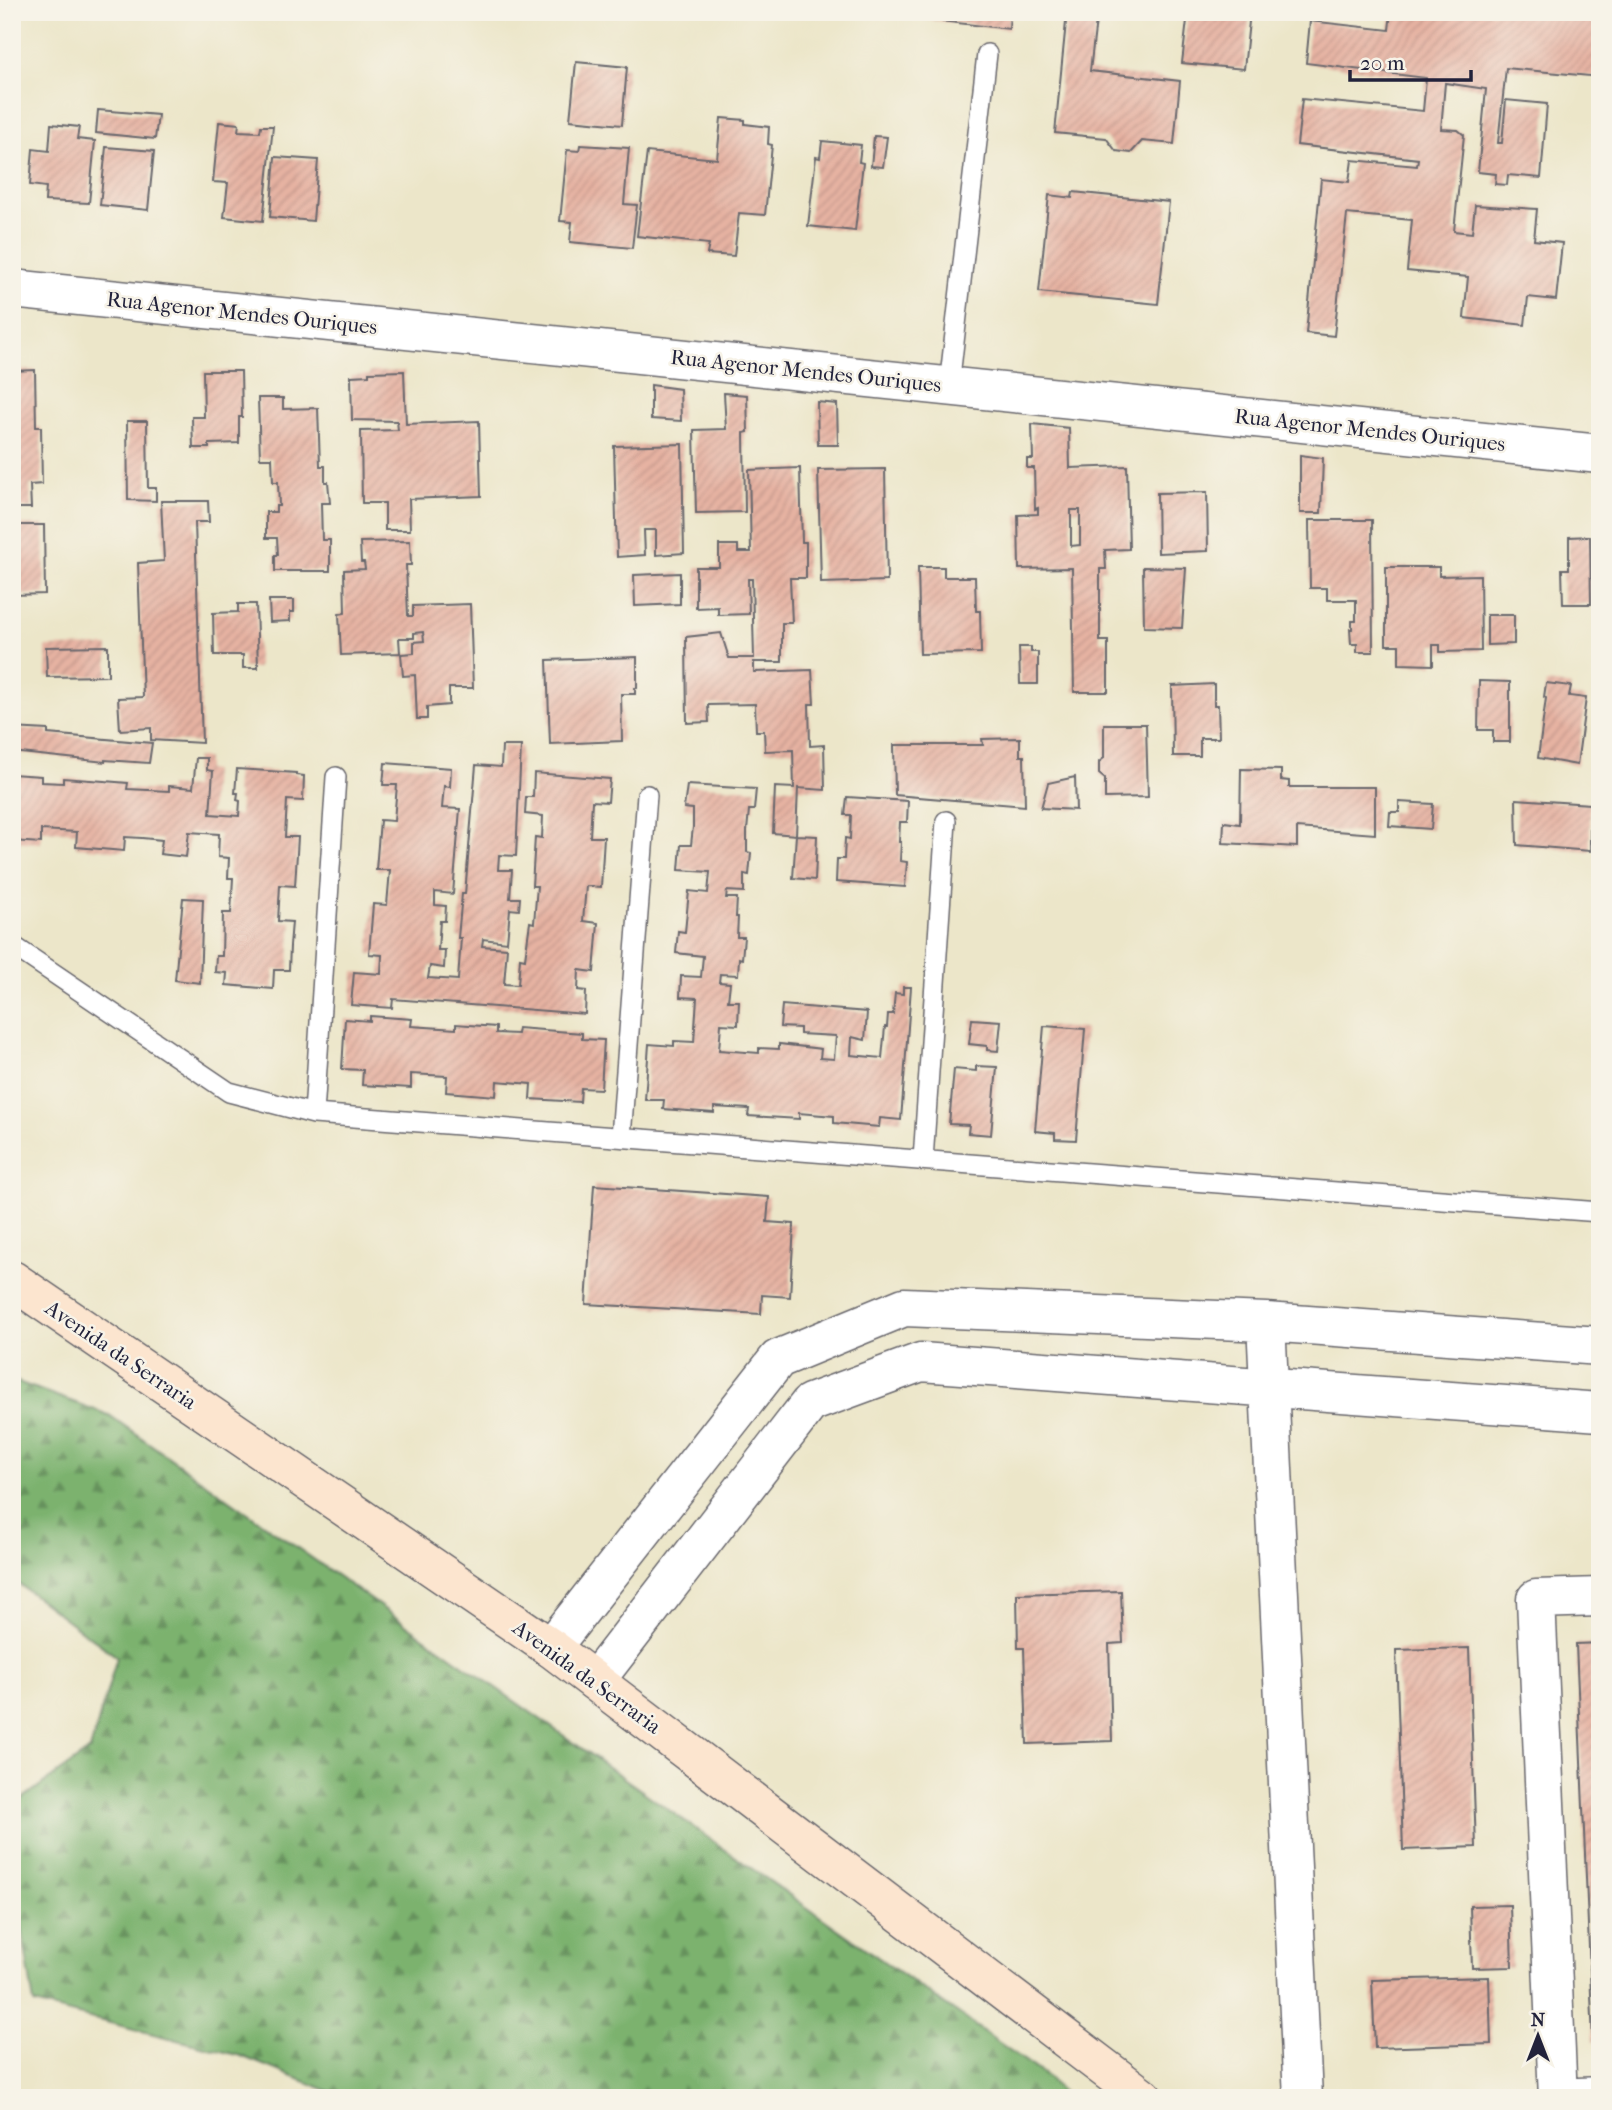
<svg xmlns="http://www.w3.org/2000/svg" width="1612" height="2110" font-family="'IM FELL French Canon',serif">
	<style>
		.forest { fill: url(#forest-firs); stroke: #4f6a54; stroke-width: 2 }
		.building { fill: url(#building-hatch); fill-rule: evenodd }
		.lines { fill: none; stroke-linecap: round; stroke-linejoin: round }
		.service-casing { stroke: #69676d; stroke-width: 22 }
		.minor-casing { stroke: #69676d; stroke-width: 41 }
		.secondary-casing { stroke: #69676d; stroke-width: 41 }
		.service { stroke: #fff; stroke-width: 19 }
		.minor { stroke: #fff; stroke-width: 38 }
		.secondary { stroke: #fce5cf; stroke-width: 38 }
		.labels { text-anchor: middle; stroke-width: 5; stroke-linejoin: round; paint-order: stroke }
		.street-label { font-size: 21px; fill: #22223b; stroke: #f7f3e8 }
	</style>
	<defs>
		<pattern id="forest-firs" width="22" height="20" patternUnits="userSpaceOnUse" patternTransform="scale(1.75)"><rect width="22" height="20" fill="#7cb26e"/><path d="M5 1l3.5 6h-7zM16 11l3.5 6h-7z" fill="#65905c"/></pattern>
		<pattern id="building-hatch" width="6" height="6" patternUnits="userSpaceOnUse" patternTransform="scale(1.75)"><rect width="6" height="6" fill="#e6b2a2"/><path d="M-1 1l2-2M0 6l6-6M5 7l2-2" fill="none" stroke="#c5998c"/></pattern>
	</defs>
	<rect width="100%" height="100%" fill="#f7f3e8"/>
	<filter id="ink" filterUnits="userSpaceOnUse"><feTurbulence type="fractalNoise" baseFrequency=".0143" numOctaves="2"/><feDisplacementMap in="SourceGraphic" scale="14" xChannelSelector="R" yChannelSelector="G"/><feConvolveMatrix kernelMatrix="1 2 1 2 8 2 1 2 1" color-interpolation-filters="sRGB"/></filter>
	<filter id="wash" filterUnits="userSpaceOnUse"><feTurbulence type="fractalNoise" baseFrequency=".00686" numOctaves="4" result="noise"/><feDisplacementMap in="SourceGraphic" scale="28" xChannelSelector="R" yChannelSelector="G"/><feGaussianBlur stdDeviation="1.57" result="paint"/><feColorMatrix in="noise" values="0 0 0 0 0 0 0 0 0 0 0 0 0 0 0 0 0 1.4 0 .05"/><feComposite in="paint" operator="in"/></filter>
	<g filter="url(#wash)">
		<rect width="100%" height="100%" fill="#ece6c9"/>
		<!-- forest -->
		<path class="forest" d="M 12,1380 L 109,1415 L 1049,2078 L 1067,2098 L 346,2098 L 241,2056 L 34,2004 L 12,1866 L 12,1806 L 90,1750 L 117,1657 L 12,1579 Z"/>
		<g id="blocks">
			<!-- building -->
			<path class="building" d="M 888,12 L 1010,12 L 1009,29 L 887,15 Z
				M 1067,12 L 1097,12 L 1090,71 L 1180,81 L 1174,144 L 1142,141 L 1131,153 L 1116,151 L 1106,138 L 1055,133 Z
				M 1188,12 L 1250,12 L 1244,69 L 1182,63 Z
				M 1391,12 L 1580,12 L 1600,15 L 1600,77 L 1506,68 L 1498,143 L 1502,143 L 1506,100 L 1547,104 L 1541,178 L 1508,175 L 1507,185 L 1495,184 L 1496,174 L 1478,172 L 1486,89 L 1445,83 L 1441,129 L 1458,130 L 1464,135 L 1454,231 L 1472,233 L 1475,205 L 1537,209 L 1534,240 L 1562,243 L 1556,300 L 1528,297 L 1525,325 L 1464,318 L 1468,277 L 1407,271 L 1412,220 L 1347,214 L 1334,336 L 1306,333 L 1321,179 L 1349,182 L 1352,160 L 1417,166 L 1418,159 L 1297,145 L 1302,99 L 1423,111 L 1426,78 L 1306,63 L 1310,21 L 1389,30 Z
				M 576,62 L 627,67 L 622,125 L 570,120 Z
				M 98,110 L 158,115 L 155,139 L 96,133 Z
				M 721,118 L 745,120 L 745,124 L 769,127 L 768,144 L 772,145 L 765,215 L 739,213 L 734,256 L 707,254 L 709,244 L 637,236 L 647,152 L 717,159 Z
				M 219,122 L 239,124 L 238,131 L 260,132 L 261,126 L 273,126 L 263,221 L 224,217 L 228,183 L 213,182 Z
				M 51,124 L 79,127 L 77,139 L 95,141 L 89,203 L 45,201 L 46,187 L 30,185 L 33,149 L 49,151 Z
				M 874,136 L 887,137 L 883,167 L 871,166 Z
				M 822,141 L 861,145 L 859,162 L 863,163 L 855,231 L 808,226 L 816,157 L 820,158 Z
				M 580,145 L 629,148 L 624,204 L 637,205 L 632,248 L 570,242 L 572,222 L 560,221 L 567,150 L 579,151 Z
				M 106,147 L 154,151 L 148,210 L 100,205 Z
				M 275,157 L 318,160 L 313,221 L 270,217 Z
				M 1073,192 L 1169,202 L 1158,304 L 1039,292 L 1049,195 L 1072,198 Z
				M 35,370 L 36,427 L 41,427 L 42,484 L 30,485 L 31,508 L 12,508 L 12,371 Z
				M 203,371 L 241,371 L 242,417 L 239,417 L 239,443 L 209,444 L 209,448 L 193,448 L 192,417 L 204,417 Z
				M 404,371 L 406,424 L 479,421 L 481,496 L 409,499 L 410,530 L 385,530 L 385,503 L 362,503 L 361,431 L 398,430 L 397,421 L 352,420 L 351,376 L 369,375 L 369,372 Z
				M 651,385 L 680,389 L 681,421 L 651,419 Z
				M 724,393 L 747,395 L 748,432 L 744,433 L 745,512 L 696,513 L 694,430 L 726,429 Z
				M 258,398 L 283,398 L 283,409 L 318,408 L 320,466 L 325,466 L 325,482 L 328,482 L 330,503 L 321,503 L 322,540 L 330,540 L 330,571 L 275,571 L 275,555 L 278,555 L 277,538 L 266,538 L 266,512 L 276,512 L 276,506 L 279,506 L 278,482 L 273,482 L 272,458 L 260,458 Z
				M 817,402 L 837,404 L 838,445 L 818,445 Z
				M 127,421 L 147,421 L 148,488 L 156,488 L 156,501 L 128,500 Z
				M 1032,424 L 1069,428 L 1070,468 L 1127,466 L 1129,549 L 1105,550 L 1106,569 L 1100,569 L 1100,641 L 1108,641 L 1108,692 L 1074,692 L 1072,568 L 1019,569 L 1018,515 L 1038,514 L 1038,508 L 1035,509 L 1034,468 L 1027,468 L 1027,459 L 1033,459 ZM 1071,510 L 1080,510 L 1080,545 L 1071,546 Z
				M 682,444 L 684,553 L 656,555 L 656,530 L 644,530 L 645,555 L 617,557 L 614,446 Z
				M 1300,455 L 1323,458 L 1321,513 L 1300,513 Z
				M 800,468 L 802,542 L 806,542 L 806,578 L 790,578 L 792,623 L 782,623 L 782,662 L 754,662 L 754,672 L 812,670 L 814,704 L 809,704 L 810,746 L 824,745 L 825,790 L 798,788 L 796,835 L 773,833 L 775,787 L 794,788 L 793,750 L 765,751 L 764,731 L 756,731 L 755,704 L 708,705 L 709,722 L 687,723 L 686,637 L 721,633 L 729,658 L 754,658 L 752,579 L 748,579 L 749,614 L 718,615 L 718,607 L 696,608 L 696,567 L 719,567 L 719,545 L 738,545 L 738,552 L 751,552 L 749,470 Z
				M 885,469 L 887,581 L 821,583 L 818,470 Z
				M 1207,492 L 1208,551 L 1158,553 L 1157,493 Z
				M 161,501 L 208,501 L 209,522 L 195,522 L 202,743 L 151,740 L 151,728 L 120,730 L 118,698 L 143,697 L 138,563 L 164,561 Z
				M 1309,520 L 1372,520 L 1373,652 L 1357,652 L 1357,644 L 1351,644 L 1350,629 L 1352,629 L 1352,621 L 1356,621 L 1356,600 L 1327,600 L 1327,588 L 1310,588 Z
				M 12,525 L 44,525 L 45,594 L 12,595 Z
				M 1590,536 L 1591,604 L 1563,604 L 1562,569 L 1569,569 L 1569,537 Z
				M 410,541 L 411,565 L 406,565 L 408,616 L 413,616 L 413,606 L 470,604 L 473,688 L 449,688 L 449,705 L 427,707 L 427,719 L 417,719 L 415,675 L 403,676 L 401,654 L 414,653 L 414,642 L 424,641 L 423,632 L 414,633 L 414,638 L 399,638 L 400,653 L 341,655 L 339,614 L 345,613 L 344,570 L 365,569 L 364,562 L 361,562 L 360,542 Z
				M 918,567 L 944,567 L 944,577 L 975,577 L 976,611 L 980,611 L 981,653 L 920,654 Z
				M 1143,567 L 1186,568 L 1182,628 L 1144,627 Z
				M 1386,567 L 1439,567 L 1439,576 L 1480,575 L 1481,651 L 1440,652 L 1440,645 L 1433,645 L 1433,665 L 1399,664 L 1399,645 L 1386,645 Z
				M 680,573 L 680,604 L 635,606 L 634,575 Z
				M 269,600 L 294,600 L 294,612 L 290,612 L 290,621 L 270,622 Z
				M 238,604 L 256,604 L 258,668 L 243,668 L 243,655 L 214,655 L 213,613 L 238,612 Z
				M 1487,615 L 1514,615 L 1514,644 L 1487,645 Z
				M 108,646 L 108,676 L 47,677 L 46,647 Z
				M 1019,647 L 1031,647 L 1031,652 L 1038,652 L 1038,684 L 1020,684 Z
				M 637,657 L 637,688 L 635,688 L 635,694 L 621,694 L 622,741 L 550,744 L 547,660 Z
				M 1479,681 L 1510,682 L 1510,742 L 1493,742 L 1493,730 L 1478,730 Z
				M 1546,683 L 1571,686 L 1569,696 L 1586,698 L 1577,765 L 1538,758 L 1546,698 L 1544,697 Z
				M 1214,684 L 1214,705 L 1218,705 L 1219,738 L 1200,738 L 1200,756 L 1173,756 L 1172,686 Z
				M 1104,724 L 1146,724 L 1148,797 L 1105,798 L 1105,779 L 1099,774 L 1099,762 L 1104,758 Z
				M 12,728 L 48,730 L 48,734 L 152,743 L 149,763 L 105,760 L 105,762 L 12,752 Z
				M 1020,738 L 1020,756 L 1024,756 L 1025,806 L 895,795 L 894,745 L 983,745 L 982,739 Z
				M 502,746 L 521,746 L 516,856 L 499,855 L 498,870 L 512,870 L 510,898 L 520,898 L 519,910 L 510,909 L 507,942 L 483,939 L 482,946 L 507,948 L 504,984 L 518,985 L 520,958 L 525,959 L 530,922 L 534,923 L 537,886 L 532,886 L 535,837 L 542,838 L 543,816 L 525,814 L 526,797 L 533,797 L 534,773 L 610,779 L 608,802 L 592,801 L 590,837 L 604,837 L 601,887 L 586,886 L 583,921 L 598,923 L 594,972 L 579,970 L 578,990 L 586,991 L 585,1014 L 393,999 L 392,1008 L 351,1005 L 354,972 L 381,974 L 382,955 L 369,954 L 373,904 L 387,905 L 390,870 L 376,870 L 380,820 L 394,821 L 397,785 L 383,785 L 385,763 L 451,768 L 450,787 L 444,786 L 442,808 L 460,809 L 453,894 L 435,892 L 435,905 L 446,906 L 445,921 L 440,921 L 438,950 L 445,950 L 444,968 L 430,966 L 428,978 L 458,980 L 461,938 L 458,938 L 462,894 L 465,894 L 476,765 L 501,767 Z
				M 196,758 L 207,758 L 207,770 L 213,771 L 210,814 L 239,816 L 240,801 L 237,800 L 238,793 L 235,793 L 237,769 L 296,773 L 296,775 L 304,776 L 303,801 L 287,800 L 285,837 L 298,837 L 295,886 L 280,885 L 278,921 L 292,922 L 290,946 L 289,970 L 274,970 L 273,989 L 226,985 L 227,973 L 215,972 L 216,956 L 222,956 L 223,913 L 231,913 L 233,878 L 228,878 L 229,858 L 218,857 L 219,834 L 189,832 L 186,857 L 160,854 L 162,840 L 142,838 L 125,837 L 124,851 L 76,847 L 77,832 L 41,830 L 41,843 L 12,841 L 12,774 L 41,776 L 41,782 L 63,783 L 63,778 L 104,781 L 128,783 L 127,789 L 169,791 L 169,786 L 193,788 Z
				M 1241,769 L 1281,770 L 1281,780 L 1289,781 L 1289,787 L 1375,787 L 1375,834 L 1297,828 L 1297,847 L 1223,843 L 1224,822 L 1240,824 Z
				M 1075,777 L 1076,810 L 1041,808 L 1048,783 Z
				M 687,785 L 756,789 L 754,810 L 749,810 L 747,831 L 747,852 L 751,853 L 749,875 L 744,874 L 744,892 L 727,891 L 726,898 L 737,898 L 736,917 L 738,917 L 737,937 L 744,937 L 742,959 L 739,958 L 738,975 L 720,974 L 719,982 L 730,983 L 728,1001 L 739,1001 L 738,1025 L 721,1024 L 719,1050 L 759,1053 L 759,1048 L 779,1049 L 779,1044 L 821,1049 L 820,1058 L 834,1059 L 836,1036 L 800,1034 L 800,1028 L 780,1027 L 782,1005 L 867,1012 L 865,1040 L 852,1037 L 851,1055 L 882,1058 L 885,1027 L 887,1027 L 888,1014 L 893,1014 L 895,993 L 903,994 L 903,987 L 911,987 L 901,1120 L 880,1118 L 879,1127 L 834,1123 L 834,1116 L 799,1113 L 799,1119 L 748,1116 L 749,1109 L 731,1108 L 714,1107 L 714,1113 L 663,1109 L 664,1100 L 645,1100 L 649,1044 L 674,1046 L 674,1041 L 694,1042 L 697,998 L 680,997 L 681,976 L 701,977 L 703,956 L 676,953 L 678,931 L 685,932 L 689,891 L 708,893 L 710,872 L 679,870 L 681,845 L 691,845 L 693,827 L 693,809 L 684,808 Z
				M 847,797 L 908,801 L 907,822 L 900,822 L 899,842 L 901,842 L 900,861 L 907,862 L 905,887 L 836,882 L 837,859 L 844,859 L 845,838 L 850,839 L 851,815 L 845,815 Z
				M 1516,799 L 1590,804 L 1590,851 L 1517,845 Z
				M 1399,802 L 1433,804 L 1431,829 L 1389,826 L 1390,812 L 1399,812 Z
				M 796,835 L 817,836 L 815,880 L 793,878 Z
				M 183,898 L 203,899 L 200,983 L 175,980 Z
				M 370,1016 L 412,1019 L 411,1026 L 456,1029 L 456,1024 L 496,1027 L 496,1033 L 517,1034 L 518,1028 L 582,1033 L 582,1039 L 604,1040 L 601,1089 L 581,1088 L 580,1102 L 530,1099 L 531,1084 L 497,1081 L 496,1096 L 446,1092 L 447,1076 L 411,1074 L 411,1088 L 362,1085 L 363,1070 L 342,1069 L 345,1019 L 370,1021 Z
				M 972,1019 L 1001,1021 L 998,1051 L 987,1050 L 987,1046 L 969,1044 Z
				M 1044,1026 L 1085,1029 L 1076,1140 L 1055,1139 L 1055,1133 L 1035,1131 Z
				M 976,1066 L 997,1067 L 991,1135 L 968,1133 L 969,1125 L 949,1124 L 954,1069 L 976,1071 Z
				M 594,1185 L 769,1197 L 767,1222 L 794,1224 L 790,1297 L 762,1295 L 761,1314 L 586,1304 Z
				M 1121,1591 L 1123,1643 L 1109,1644 L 1112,1741 L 1027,1744 L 1024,1648 L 1018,1648 L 1017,1594 Z
				M 1600,1643 L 1600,2041 L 1593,2041 L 1576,1644 Z
				M 1469,1648 L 1476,1847 L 1403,1850 L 1396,1650 Z
				M 1510,1905 L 1512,1967 L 1472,1968 L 1470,1906 Z
				M 1489,1977 L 1491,2044 L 1375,2048 L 1372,1980 Z"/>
		</g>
	</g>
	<g filter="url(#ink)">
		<use href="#blocks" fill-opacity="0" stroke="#69676d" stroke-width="2"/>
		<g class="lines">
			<!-- service casing -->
			<g class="service-casing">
				<path id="service" d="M 949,386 L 987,54
					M 12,945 L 229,1092 L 314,1114 L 1600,1212
					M 314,1114 L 336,777
					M 621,1137 L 647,795
					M 923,1160 L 946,821"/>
			</g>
			<!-- minor casing -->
			<g class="minor-casing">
				<path id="minor" d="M 12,289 L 1600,454
					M 1266,1322 L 1303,2098
					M 551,1648 L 778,1359 L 904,1307 L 1266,1322 L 1600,1346
					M 595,1681 L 810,1403 L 921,1362 L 1600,1412
					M 1558,2098 L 1536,1599 L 1600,1597
					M 1558,2098 L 1600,2096"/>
			</g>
			<!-- secondary casing -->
			<g class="secondary-casing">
				<path id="secondary" d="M 12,1280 L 551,1648 L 1144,2098"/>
			</g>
			<!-- service -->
			<use href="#service" class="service"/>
			<!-- minor -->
			<use href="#minor" class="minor"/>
			<!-- secondary -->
			<use href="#secondary" class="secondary"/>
		</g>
	</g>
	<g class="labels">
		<!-- street labels -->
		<g class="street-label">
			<text transform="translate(242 313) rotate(6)" y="7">Rua Agenor Mendes Ouriques</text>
			<text transform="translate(806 371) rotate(6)" y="7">Rua Agenor Mendes Ouriques</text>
			<text transform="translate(1370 430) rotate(6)" y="7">Rua Agenor Mendes Ouriques</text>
			<text transform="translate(121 1355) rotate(34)" y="7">Avenida da Serraria</text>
			<text transform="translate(587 1677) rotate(36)" y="7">Avenida da Serraria</text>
		</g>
	</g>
	<!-- margin -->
	<rect width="1612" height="2110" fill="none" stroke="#f7f3e8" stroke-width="42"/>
	<!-- north arrow -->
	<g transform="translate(1538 2036)" stroke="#f7f3e8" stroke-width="5" paint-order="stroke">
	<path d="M0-5L12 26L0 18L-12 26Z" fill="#22223b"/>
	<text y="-10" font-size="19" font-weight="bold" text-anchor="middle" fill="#22223b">N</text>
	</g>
	<!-- scale -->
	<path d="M1350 70v10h121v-10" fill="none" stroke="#22223b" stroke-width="3.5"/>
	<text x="1360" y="70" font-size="21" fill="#22223b" stroke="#f7f3e8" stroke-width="5" paint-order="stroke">20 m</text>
</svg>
